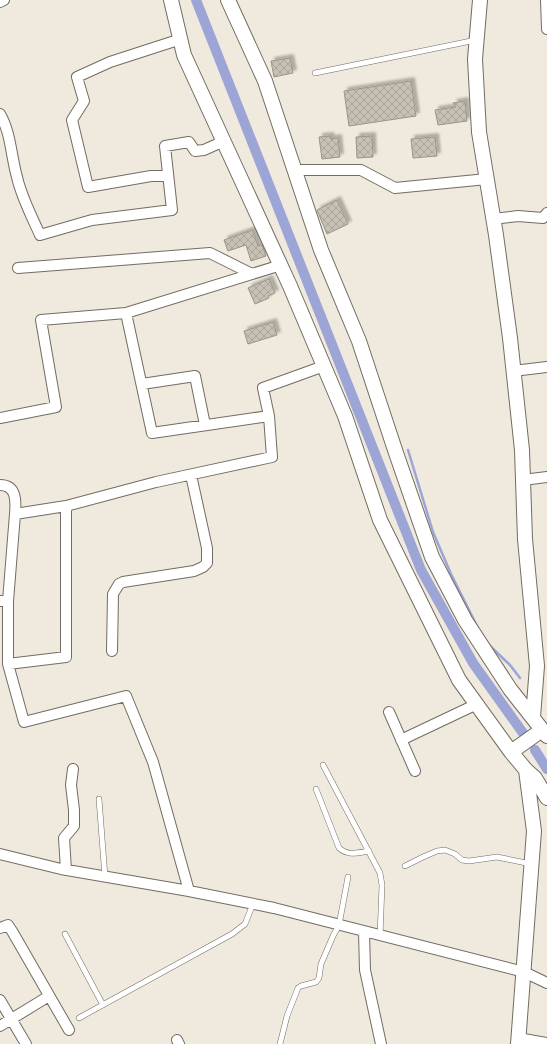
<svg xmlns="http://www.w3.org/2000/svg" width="547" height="1044" font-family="Signika,sans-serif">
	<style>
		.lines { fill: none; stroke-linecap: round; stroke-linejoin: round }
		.stream { stroke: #9ca5d6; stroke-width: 2.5 }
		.canal { stroke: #9ca5d6; stroke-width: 10 }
		.building { fill: url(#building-cross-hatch); stroke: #9a9489; filter: url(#shadow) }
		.lane-casing { stroke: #726c62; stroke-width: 6 }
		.street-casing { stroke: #726c62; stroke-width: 12 }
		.secondary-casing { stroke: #726c62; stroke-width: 16 }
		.lane { stroke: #fff; stroke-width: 5 }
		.street { stroke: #fff; stroke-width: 10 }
		.secondary { stroke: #fff; stroke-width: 14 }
	</style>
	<defs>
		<pattern id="building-cross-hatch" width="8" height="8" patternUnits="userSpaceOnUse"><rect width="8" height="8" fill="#c6c0b5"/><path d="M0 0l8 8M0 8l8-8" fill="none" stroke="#aaa59b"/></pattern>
		<filter id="shadow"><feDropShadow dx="3.5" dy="-3.5" stdDeviation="1" flood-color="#0004"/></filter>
	</defs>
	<rect width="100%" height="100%" fill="#f0e9de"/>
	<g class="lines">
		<!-- stream -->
		<path class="stream" d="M 408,450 L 433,532 L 451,574 L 478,628
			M 489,645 L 510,665 L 520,678"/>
		<!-- canal -->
		<path class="canal" d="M 196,0 L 421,570 L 473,663 L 523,733
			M 535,750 L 547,769"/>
	</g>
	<!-- building -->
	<path class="building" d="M 290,58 L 293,73 L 274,77 L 271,61 Z
		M 411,81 L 416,116 L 349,126 L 344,91 Z
		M 465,101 L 467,121 L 438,125 L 435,110 L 456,107 L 453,103 Z
		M 330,136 L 331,139 L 338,138 L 340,157 L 322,159 L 319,137 Z
		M 372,136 L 373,157 L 357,158 L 356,137 Z
		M 435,137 L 437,156 L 413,158 L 411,139 Z
		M 337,200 L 348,224 L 327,234 L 317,210 Z
		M 252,230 L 258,246 L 262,245 L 266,256 L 251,261 L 246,245 L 228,251 L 224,240 Z
		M 269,279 L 275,293 L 268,296 L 269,298 L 255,304 L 248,288 Z
		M 273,322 L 277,335 L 248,344 L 244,331 Z"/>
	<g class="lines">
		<!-- lane casing -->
		<g class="lane-casing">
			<path id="lane" d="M 315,73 L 476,40
				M 323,765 L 380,873 L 382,885 L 380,936
				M 316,789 L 339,848 C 348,856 357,853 369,851
				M 99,799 L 105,877
				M 405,866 L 423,857 L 437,851 L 445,850 L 455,854 L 462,860 L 469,861 L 497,857 L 531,864
				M 65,934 L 103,1005
				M 79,1018 L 232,934 L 245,924 L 253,904
				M 280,1044 L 287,1016 L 298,988 L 301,986 L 316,982 L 319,978 L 321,964 L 333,936 L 339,925 L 348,877"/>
		</g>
		<!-- street casing -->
		<g class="street-casing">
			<path id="street" d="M 546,0 L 547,29
				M 0,2 L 4,0
				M 0,114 C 11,133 11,156 17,177 C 21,196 32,217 40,235 L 92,220 L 172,210 L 165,146 L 189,142 L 195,151 L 204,150 L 224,141
				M 296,170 L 361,170 L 395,188 L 487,179
				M 168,176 L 151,176 L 88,187 L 72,120 L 84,101 L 77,77 L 110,62 L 181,39
				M 493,219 L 518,216 L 543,218 L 547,213
				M 281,265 L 126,313 L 152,433 L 269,416 L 263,388 L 324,366
				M 18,268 L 210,253 L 252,274
				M 513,371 L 547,367
				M 142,384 L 195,376 L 205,425
				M 0,418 L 56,407 L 41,320 L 126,313
				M 523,480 L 547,477
				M 0,485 C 17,485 16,502 15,514
				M 0,601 L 8,601 L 15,514 L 66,506
				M 8,601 L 8,664 L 24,722 L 126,696 L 153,762 L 189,891
				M 112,651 L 113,594 L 119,584 L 123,582 L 194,571 L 203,567 L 207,563 L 207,548 L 191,475
				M 8,664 L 66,657 L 66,506 L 156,482 L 272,457 L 269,416
				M 389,712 L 415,771
				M 401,740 L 477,704
				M 0,854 L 61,869 L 189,891 L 274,908 L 524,972 L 547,983
				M 66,870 L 64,838 L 74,826 L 74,810 L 71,785 L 73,769
				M 0,928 L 8,925 L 12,931 L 69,1030
				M 364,932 L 365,970 L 381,1044
				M 0,1000 L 26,1044
				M 0,1026 L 49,996
				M 518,1038 L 547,1043
				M 177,1040 L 179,1044"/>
		</g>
		<!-- secondary casing -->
		<g class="secondary-casing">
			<path id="secondary" d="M 171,0 L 184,55 L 290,286 L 345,416 L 380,520 L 459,680 L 511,752 L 526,770 L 535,778 L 547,798
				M 228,0 L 265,81 L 321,250 L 359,341 L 395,450 L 432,557 L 465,620 L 510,689 L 547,736
				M 480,0 L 475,59 L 479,132 L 496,235 L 510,338 L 522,450 L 525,539 L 537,666 L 533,717
				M 511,752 L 542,730
				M 518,1044 L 534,831 L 526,770"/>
		</g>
		<!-- lane -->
		<use href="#lane" class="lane"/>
		<!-- street -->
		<use href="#street" class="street"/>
		<!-- secondary -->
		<use href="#secondary" class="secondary"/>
	</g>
</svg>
